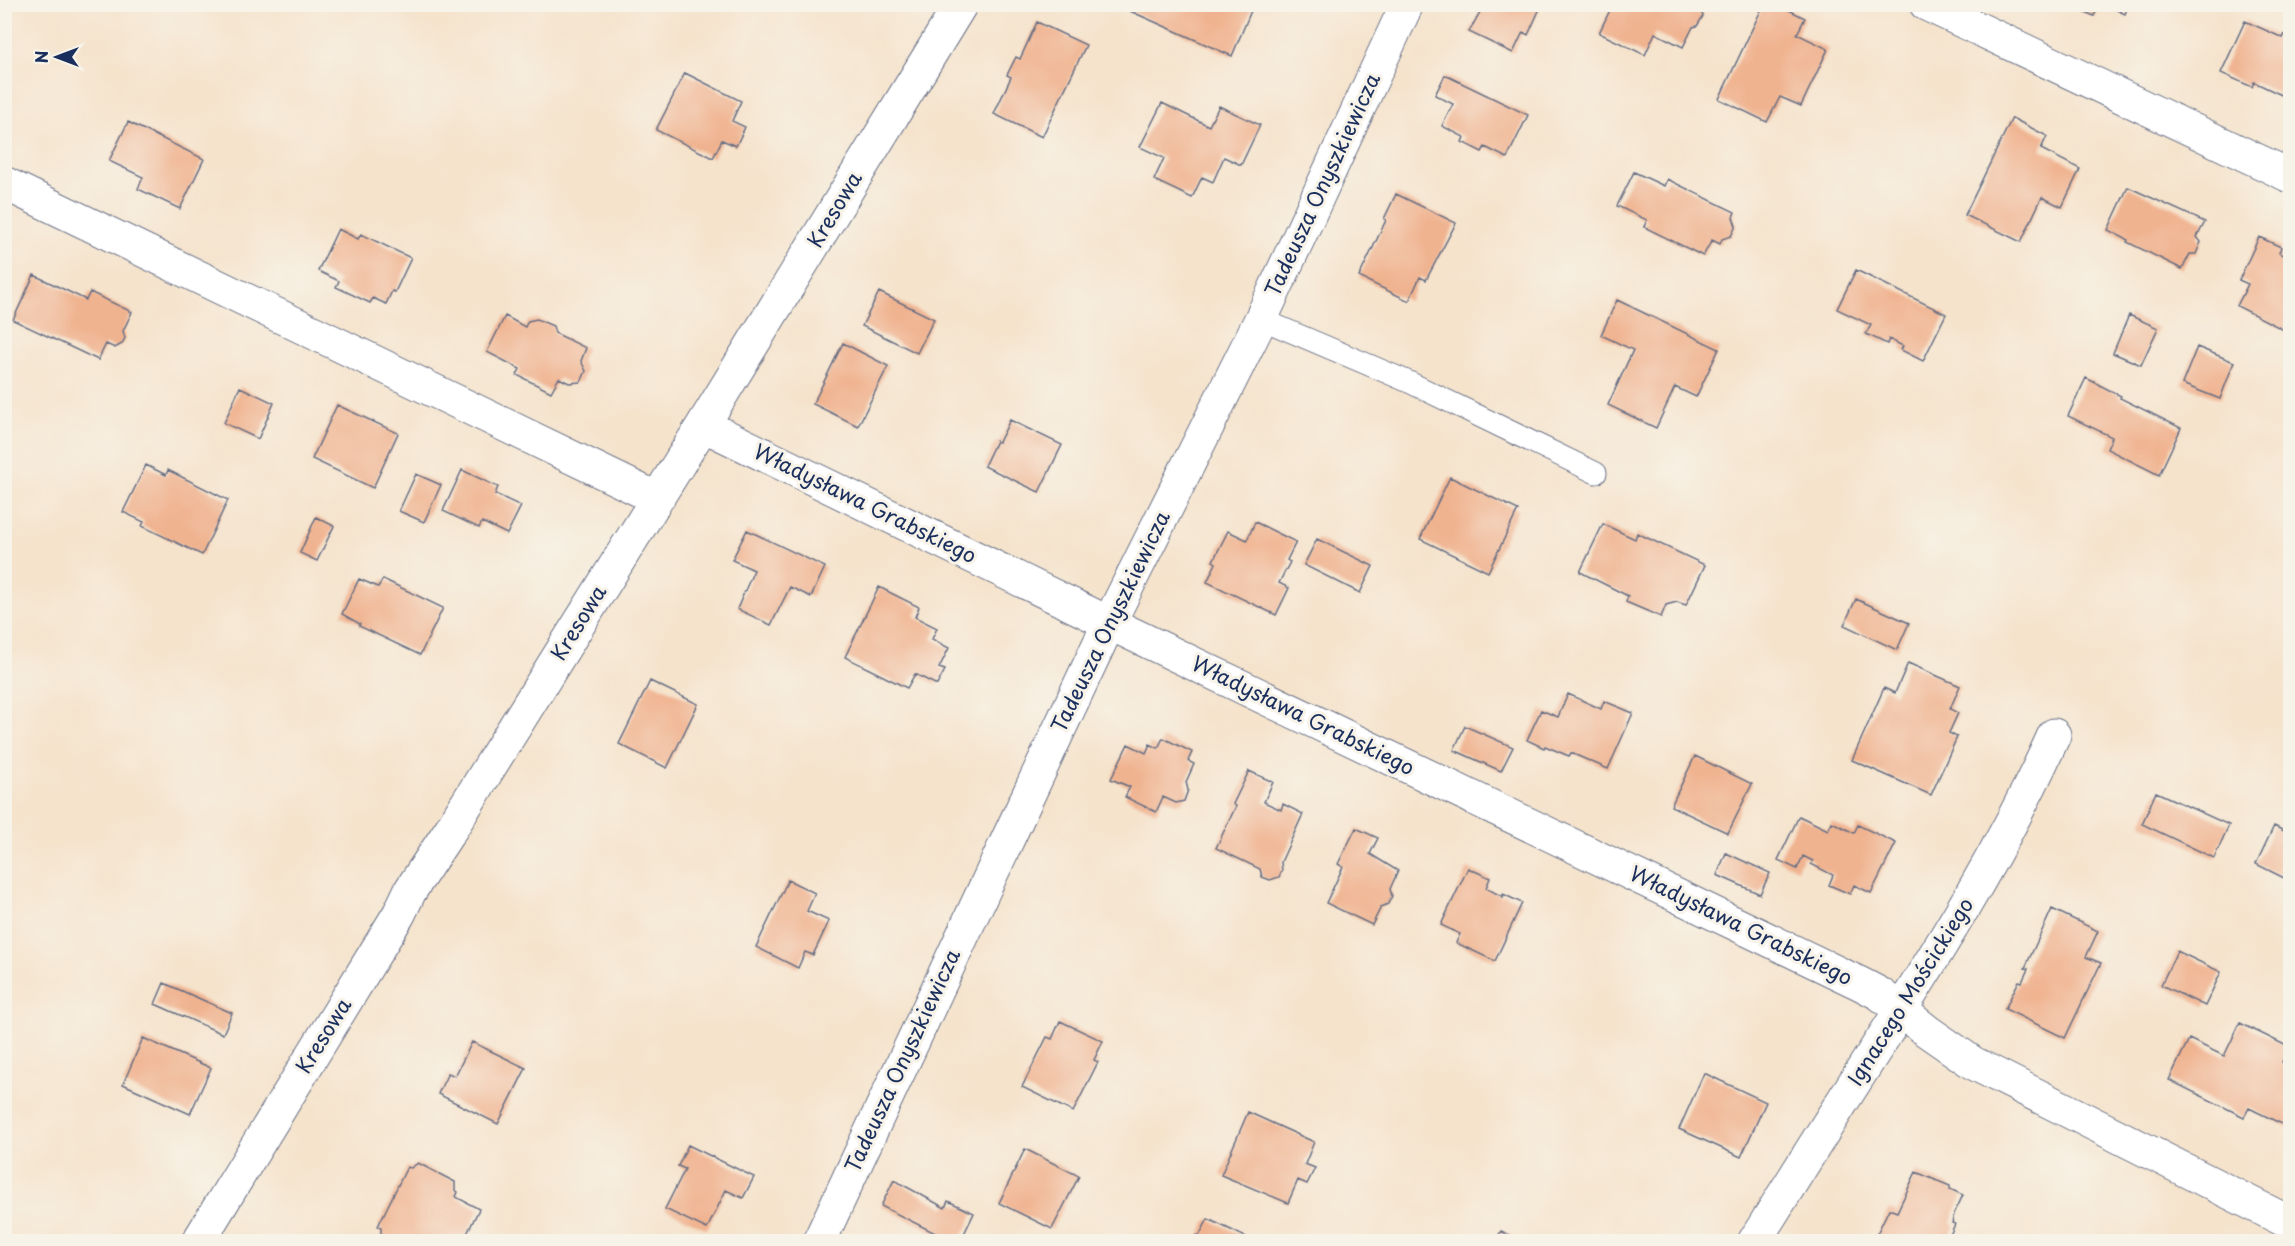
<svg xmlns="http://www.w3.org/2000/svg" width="2295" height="1246" font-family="'Playpen Sans',sans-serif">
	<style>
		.building { fill: #f0b390 }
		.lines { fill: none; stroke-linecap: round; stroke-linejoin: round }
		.service-casing { stroke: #676e84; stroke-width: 23 }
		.minor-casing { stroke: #676e84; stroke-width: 35 }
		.service { stroke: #fff; stroke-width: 21 }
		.minor { stroke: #fff; stroke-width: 33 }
		.labels { text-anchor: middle; stroke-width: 6; stroke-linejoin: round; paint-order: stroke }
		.street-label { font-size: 21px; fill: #1b2f5e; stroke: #f7f3e8 }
	</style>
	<rect width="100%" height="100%" fill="#f7f3e8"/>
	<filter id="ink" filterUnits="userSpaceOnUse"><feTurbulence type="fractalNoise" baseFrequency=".0167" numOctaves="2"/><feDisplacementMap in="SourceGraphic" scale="12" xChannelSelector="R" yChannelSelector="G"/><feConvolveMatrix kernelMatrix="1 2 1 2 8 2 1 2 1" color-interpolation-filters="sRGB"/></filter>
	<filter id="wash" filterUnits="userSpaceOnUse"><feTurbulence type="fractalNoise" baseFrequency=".008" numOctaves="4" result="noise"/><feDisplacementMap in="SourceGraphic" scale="24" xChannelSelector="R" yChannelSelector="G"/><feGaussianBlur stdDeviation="1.35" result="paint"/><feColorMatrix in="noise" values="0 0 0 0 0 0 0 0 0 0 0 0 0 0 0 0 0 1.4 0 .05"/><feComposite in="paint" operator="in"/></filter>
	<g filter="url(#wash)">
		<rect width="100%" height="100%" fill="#f5e3cc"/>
		<g id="blocks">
			<!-- building -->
			<path class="building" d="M 1133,4 L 1250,4 L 1253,6 L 1232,56 L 1130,11 Z
				M 1477,4 L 1542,4 L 1528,35 L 1523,32 L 1513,53 L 1469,32 L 1480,12 L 1475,9 Z
				M 1613,4 L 1704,4 L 1701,11 L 1703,16 L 1697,26 L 1693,27 L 1683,47 L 1655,33 L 1645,55 L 1599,33 Z
				M 1764,4 L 1777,4 L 1805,18 L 1797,34 L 1828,49 L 1801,106 L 1780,97 L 1767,122 L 1719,99 Z
				M 2080,4 L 2100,4 L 2094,16 L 2078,9 Z
				M 2104,4 L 2129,4 L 2125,14 Z
				M 2245,21 L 2283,38 L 2285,34 L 2290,37 L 2290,99 L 2254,82 L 2252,87 L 2221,73 Z
				M 1037,22 L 1086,45 L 1042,137 L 994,114 L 1011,77 L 1007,75 L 1016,57 L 1020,59 Z
				M 685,73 L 741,101 L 732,121 L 745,127 L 736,146 L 722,140 L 713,158 L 656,130 Z
				M 1445,75 L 1528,115 L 1507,158 L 1485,147 L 1482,152 L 1462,142 L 1464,137 L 1442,126 L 1453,104 L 1435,95 Z
				M 1162,103 L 1209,126 L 1219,106 L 1260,125 L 1241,165 L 1224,157 L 1213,182 L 1202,177 L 1192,198 L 1154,180 L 1164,158 L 1140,147 Z
				M 2012,118 L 2047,136 L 2041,149 L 2080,169 L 2062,207 L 2042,197 L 2021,242 L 1965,215 Z
				M 128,122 L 204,159 L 180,209 L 138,189 L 143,177 L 109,161 Z
				M 1634,172 L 1664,186 L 1667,179 L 1735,212 L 1733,217 L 1736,226 L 1731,236 L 1722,239 L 1720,244 L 1712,240 L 1703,256 L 1644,227 L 1647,220 L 1617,206 Z
				M 2128,187 L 2205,222 L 2197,237 L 2201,242 L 2196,254 L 2190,254 L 2182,269 L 2127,242 L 2128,240 L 2108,230 Z
				M 1396,194 L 1456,223 L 1426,280 L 1420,277 L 1409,301 L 1359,277 L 1386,220 L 1384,219 Z
				M 338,229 L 358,239 L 361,234 L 411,258 L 395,292 L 392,291 L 386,304 L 373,298 L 370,303 L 336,287 L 339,281 L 318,271 Z
				M 2259,237 L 2281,247 L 2279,253 L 2290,259 L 2290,322 L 2286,331 L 2237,306 L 2248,284 L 2239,280 Z
				M 1856,270 L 1946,314 L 1923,361 L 1901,350 L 1903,346 L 1889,339 L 1887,344 L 1866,334 L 1871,325 L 1837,309 Z
				M 34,275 L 86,300 L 90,292 L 132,312 L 123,331 L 125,338 L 122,344 L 115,348 L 106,344 L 98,360 L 13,320 Z
				M 879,292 L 934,319 L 917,353 L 862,326 Z
				M 1617,300 L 1719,349 L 1696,397 L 1675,387 L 1656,428 L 1608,405 L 1633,350 L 1601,335 Z
				M 2129,315 L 2158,328 L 2141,365 L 2113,353 Z
				M 505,316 L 525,327 L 528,321 L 537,319 L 553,326 L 555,333 L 586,348 L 581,361 L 586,371 L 581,382 L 569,383 L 559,378 L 551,392 L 517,375 L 520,369 L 487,352 Z
				M 843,343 L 888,366 L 858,426 L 813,404 Z
				M 2197,347 L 2234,362 L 2220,399 L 2182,384 Z
				M 2086,378 L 2121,396 L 2120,398 L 2181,428 L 2159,475 L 2107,449 L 2112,437 L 2068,416 Z
				M 240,387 L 274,403 L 258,439 L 224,423 Z
				M 337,405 L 398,433 L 373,488 L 312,459 Z
				M 1010,420 L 1062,445 L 1039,492 L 984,466 L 996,441 L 999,442 Z
				M 146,465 L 166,475 L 168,470 L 228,500 L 202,555 L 142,526 L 144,522 L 123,512 Z
				M 462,470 L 498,487 L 495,494 L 521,506 L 507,534 L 482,522 L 479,528 L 443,511 Z
				M 416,474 L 441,485 L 424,522 L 399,511 Z
				M 1450,477 L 1518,510 L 1488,572 L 1420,539 Z
				M 316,517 L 334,526 L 317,561 L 300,553 Z
				M 1255,522 L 1296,542 L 1287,560 L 1290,562 L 1279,583 L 1289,588 L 1276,615 L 1207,582 L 1216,563 L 1213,561 L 1228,531 L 1247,540 Z
				M 1603,524 L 1635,539 L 1637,533 L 1705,565 L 1686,605 L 1677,602 L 1666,605 L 1661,617 L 1626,602 L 1628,596 L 1580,572 Z
				M 747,530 L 825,567 L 811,597 L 790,587 L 771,625 L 737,609 L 754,570 L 732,560 Z
				M 1317,539 L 1373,566 L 1360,593 L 1304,565 Z
				M 359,579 L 378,587 L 383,579 L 443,608 L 420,655 L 359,626 L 360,624 L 342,614 Z
				M 879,587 L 919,607 L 915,617 L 937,628 L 932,639 L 949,648 L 939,668 L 945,670 L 937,685 L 915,674 L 907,688 L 845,657 Z
				M 1856,599 L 1909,623 L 1897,650 L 1844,625 Z
				M 1908,663 L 1960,686 L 1950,709 L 1958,713 L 1949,733 L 1957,737 L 1931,795 L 1852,760 L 1884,688 L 1895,693 Z
				M 650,681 L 698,704 L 667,768 L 619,744 Z
				M 1568,694 L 1601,709 L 1604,701 L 1633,713 L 1608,769 L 1571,753 L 1569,756 L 1545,746 L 1544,748 L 1527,740 L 1541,710 L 1558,717 Z
				M 1465,726 L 1513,747 L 1501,771 L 1454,750 Z
				M 1163,738 L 1192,752 L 1188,761 L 1194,764 L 1186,782 L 1188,790 L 1184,801 L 1176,803 L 1163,797 L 1156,812 L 1125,797 L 1130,787 L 1111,779 L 1128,744 L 1146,753 L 1150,744 L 1158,748 Z
				M 1695,756 L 1752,784 L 1728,833 L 1671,806 Z
				M 1249,771 L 1273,782 L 1264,802 L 1281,810 L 1283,804 L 1303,814 L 1281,862 L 1282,870 L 1279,877 L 1270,880 L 1262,877 L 1260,869 L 1216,848 L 1236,806 L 1233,804 Z
				M 2156,792 L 2229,825 L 2214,858 L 2142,824 Z
				M 1799,816 L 1828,830 L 1832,822 L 1854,833 L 1858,825 L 1896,843 L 1871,893 L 1854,885 L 1850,894 L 1829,885 L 1833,875 L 1811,864 L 1813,861 L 1803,856 L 1797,869 L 1778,860 Z
				M 2274,826 L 2290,834 L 2290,881 L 2256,864 Z
				M 1356,828 L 1378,838 L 1370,854 L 1398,871 L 1390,889 L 1392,896 L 1388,904 L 1381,907 L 1372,925 L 1326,903 L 1343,867 L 1338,864 Z
				M 1726,853 L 1770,873 L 1760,894 L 1717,875 Z
				M 1468,868 L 1490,878 L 1486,888 L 1503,897 L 1503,894 L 1522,903 L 1495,961 L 1456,943 L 1460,934 L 1441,925 Z
				M 788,880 L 815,893 L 807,911 L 829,921 L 813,955 L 805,952 L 798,968 L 756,947 Z
				M 2052,909 L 2098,931 L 2086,957 L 2101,963 L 2065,1038 L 2005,1009 L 2019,981 L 2022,982 L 2028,969 L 2025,968 Z
				M 2177,951 L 2221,972 L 2205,1006 L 2161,985 Z
				M 164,983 L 232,1013 L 223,1034 L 155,1004 Z
				M 1060,1021 L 1103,1041 L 1094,1060 L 1098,1062 L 1073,1112 L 1022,1087 L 1047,1037 L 1052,1039 Z
				M 2240,1023 L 2289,1047 L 2282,1062 L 2290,1066 L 2290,1128 L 2249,1108 L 2244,1117 L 2169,1080 L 2189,1039 L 2224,1056 Z
				M 143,1038 L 211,1068 L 190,1114 L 123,1084 Z
				M 472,1042 L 526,1068 L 498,1124 L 438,1094 L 448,1073 L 455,1076 Z
				M 1704,1073 L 1766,1102 L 1741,1157 L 1679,1129 Z
				M 1248,1112 L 1314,1142 L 1305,1164 L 1315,1168 L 1307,1184 L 1298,1180 L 1288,1203 L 1221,1175 Z
				M 688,1145 L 754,1177 L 743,1198 L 726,1190 L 707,1229 L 665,1209 L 685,1169 L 678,1166 Z
				M 1025,1149 L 1079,1176 L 1052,1229 L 999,1203 Z
				M 418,1163 L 455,1182 L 455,1190 L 458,1192 L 456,1197 L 479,1209 L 463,1242 L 392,1242 L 381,1236 L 381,1227 L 378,1226 L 407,1167 L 411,1168 Z
				M 1916,1172 L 1950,1186 L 1950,1189 L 1963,1195 L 1954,1214 L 1952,1223 L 1955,1224 L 1947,1242 L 1873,1242 L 1889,1209 L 1897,1212 Z
				M 894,1180 L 945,1208 L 948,1201 L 974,1213 L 960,1242 L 953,1242 L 881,1206 Z
				M 1208,1219 L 1250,1239 L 1249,1242 L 1194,1242 L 1197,1235 L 1199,1236 Z
				M 1501,1231 L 1524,1242 L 1495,1242 Z"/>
		</g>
	</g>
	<g filter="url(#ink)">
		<use href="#blocks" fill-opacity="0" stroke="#676e84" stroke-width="1.5"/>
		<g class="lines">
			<!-- service casing -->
			<g class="service-casing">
				<path id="service" d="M 1261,319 L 1409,382 L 1596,473"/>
			</g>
			<!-- minor casing -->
			<g class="minor-casing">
				<path id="minor" d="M 1926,4 L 2290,176
					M 4,183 L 656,498
					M 703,425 L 1109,623 L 1861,984 L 1880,994 L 1927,1031 L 1973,1063 L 2290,1223
					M 198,1242 L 399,914 L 410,891 L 451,829 L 703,425 L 961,4
					M 819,1242 L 1109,623 L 1261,319 L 1407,4
					M 1754,1242 C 1799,1170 1844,1098 1890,1027 C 1950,932 2008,838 2054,735"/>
			</g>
			<!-- service -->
			<use href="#service" class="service"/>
			<!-- minor -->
			<use href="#minor" class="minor"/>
		</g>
	</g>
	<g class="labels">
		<!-- street labels -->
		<g class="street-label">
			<text transform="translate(1323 185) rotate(-65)" y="7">Tadeusza Onyszkiewicza</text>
			<text transform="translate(835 210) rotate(-59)" y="7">Kresowa</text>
			<text transform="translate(865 504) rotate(26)" y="7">Władysława Grabskiego</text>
			<text transform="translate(1111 622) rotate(-64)" y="7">Tadeusza Onyszkiewicza</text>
			<text transform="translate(579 623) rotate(-58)" y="7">Kresowa</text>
			<text transform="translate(1303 716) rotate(26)" y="7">Władysława Grabskiego</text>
			<text transform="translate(1741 926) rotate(26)" y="7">Władysława Grabskiego</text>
			<text transform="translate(1911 992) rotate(-58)" y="7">Ignacego Mościckiego</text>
			<text transform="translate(324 1036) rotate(-58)" y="7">Kresowa</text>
			<text transform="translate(903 1061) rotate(-65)" y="7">Tadeusza Onyszkiewicza</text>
		</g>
	</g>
	<!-- margin -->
	<rect width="2295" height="1246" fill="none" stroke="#f7f3e8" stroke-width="24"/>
	<!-- north arrow -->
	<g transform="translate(57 57) rotate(270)" stroke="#f7f3e8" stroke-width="4.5" paint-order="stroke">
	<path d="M0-4.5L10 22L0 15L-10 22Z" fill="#1b2f5e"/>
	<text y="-9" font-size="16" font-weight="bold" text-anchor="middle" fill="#1b2f5e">N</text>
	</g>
</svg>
